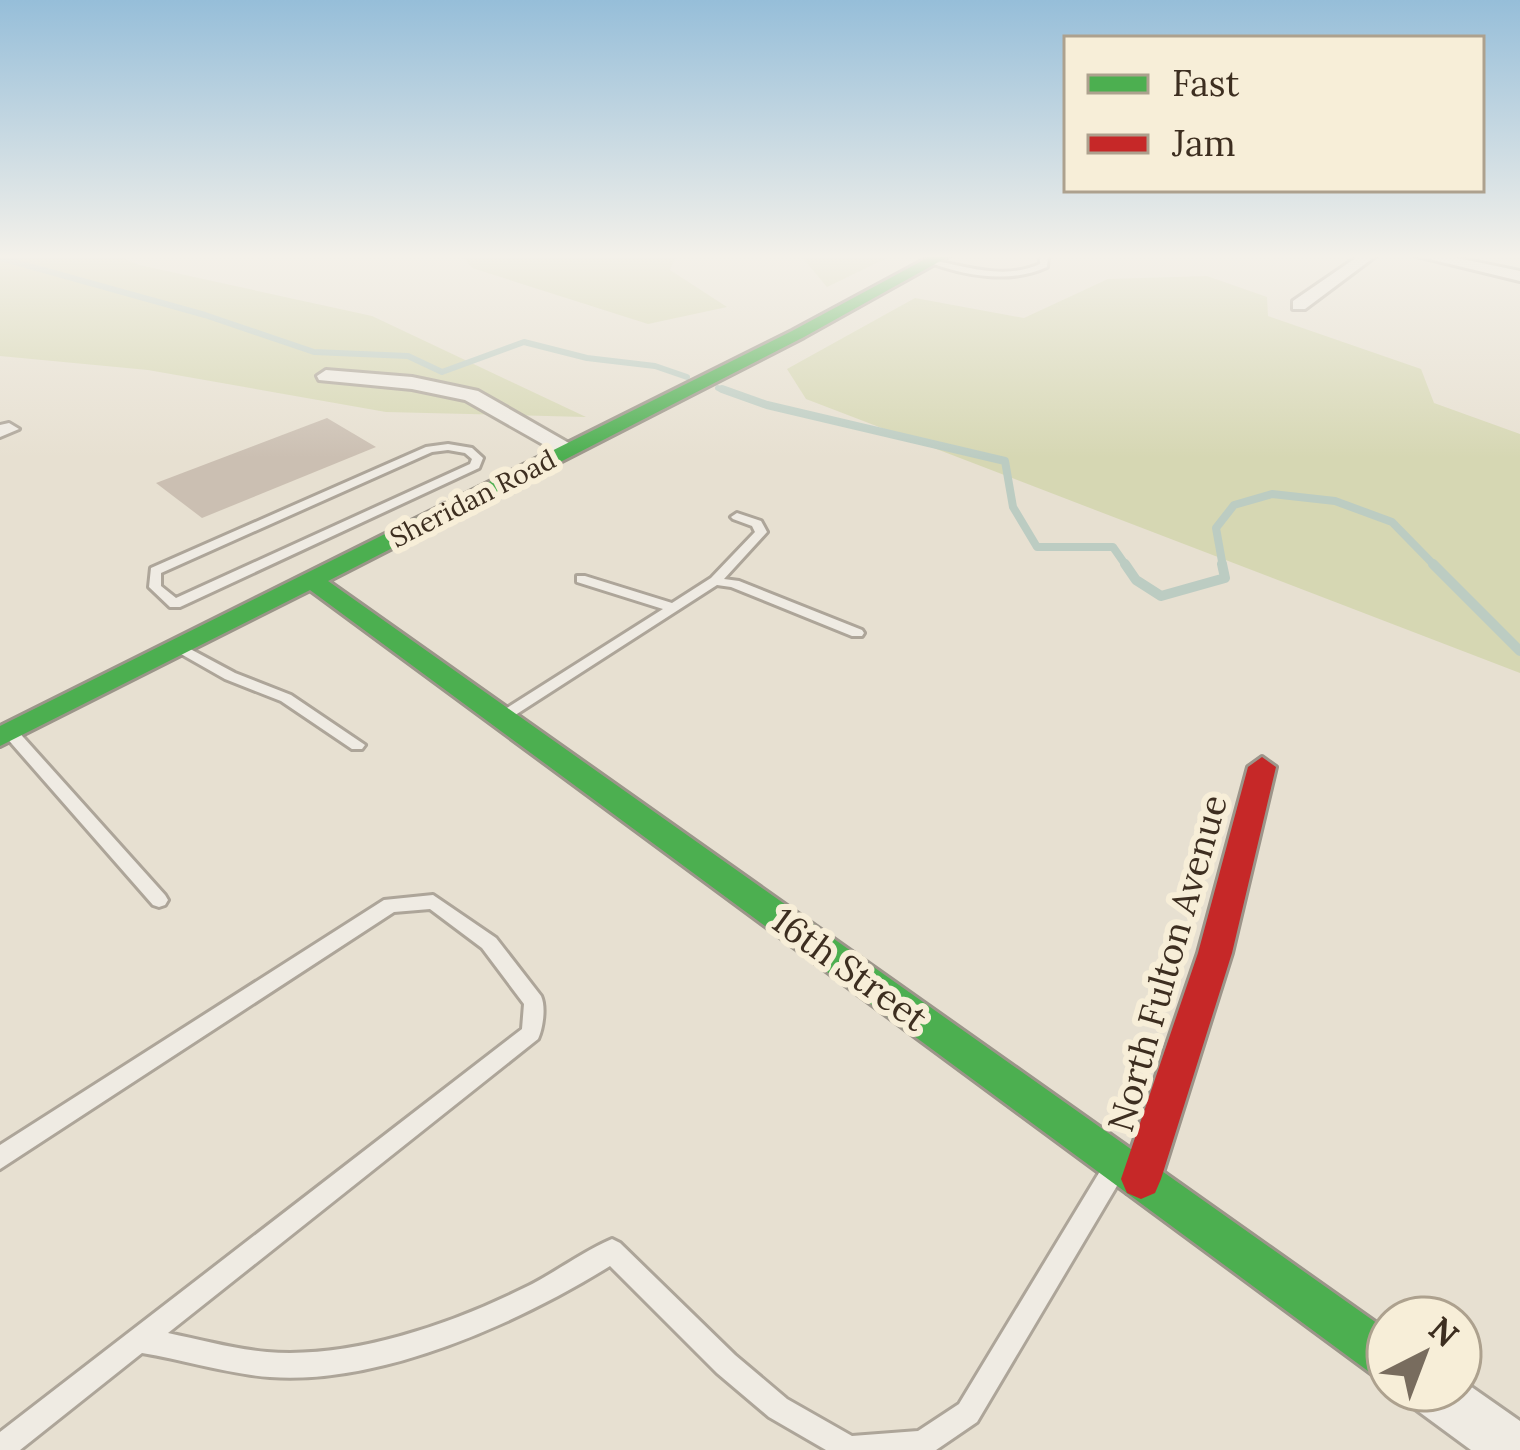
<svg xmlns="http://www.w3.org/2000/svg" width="1520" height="1450" font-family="Lora,serif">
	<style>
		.green { fill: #d6d7b3 }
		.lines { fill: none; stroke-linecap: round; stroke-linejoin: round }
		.stream-far2 { stroke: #bcccc2; stroke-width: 6 }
		.stream-far1 { stroke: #bcccc2; stroke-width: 8 }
		.stream { stroke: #bcccc2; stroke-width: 10 }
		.building { fill: #cbbfb2 }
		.lane-casing { stroke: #ada599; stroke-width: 6 }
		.street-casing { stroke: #ada599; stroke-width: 6 }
		.fast-casing { stroke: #9c958a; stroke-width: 6 }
		.jam-casing { stroke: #9c958a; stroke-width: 6 }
		.lane { fill: #efebe3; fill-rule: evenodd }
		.street { fill: #efebe3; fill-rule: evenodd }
		.fast { fill: #4caf50; fill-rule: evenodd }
		.jam { fill: #c62828; fill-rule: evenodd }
		.labels { text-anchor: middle; stroke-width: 12; stroke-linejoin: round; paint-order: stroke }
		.far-street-label { font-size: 27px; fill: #3d2e20; stroke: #f7eed8 }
		.near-street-label { font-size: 36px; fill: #3d2e20; stroke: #f7eed8 }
	</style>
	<rect width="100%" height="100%" fill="#e7e0d1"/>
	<!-- green -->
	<path class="green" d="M 0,255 L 115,255 L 139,265 L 372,316 L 586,417 L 386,412 L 148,370 L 0,356 Z
		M 461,255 L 676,255 L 670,270 L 727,307 L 648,324 L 472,268 Z
		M 800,255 L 893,255 L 827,287 Z
		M 1207,276 L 1267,297 L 1268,316 L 1421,369 L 1434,403 L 1520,434 L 1520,673 L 806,399 L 787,369 L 915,298 L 1024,318 L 1108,279 Z"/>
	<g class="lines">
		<!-- stream-far2 -->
		<path class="stream-far2" d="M 0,258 L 205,315 L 314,352 L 408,356 L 442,372 L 524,342 L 587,358 L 655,366 L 687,377
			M 718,388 L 730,392"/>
		<!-- stream-far1 -->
		<path class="stream-far1" d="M 722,389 L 767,405 L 1005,461 L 1013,507 L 1037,547 L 1113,547 L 1127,567
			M 1223,567 L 1216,528 L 1234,505 L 1272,494 L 1335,501 L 1392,522 L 1436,567"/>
		<!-- stream -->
		<path class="stream" d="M 1125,564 L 1136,580 L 1161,596 L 1225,578 L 1222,564
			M 1433,564 L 1520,651"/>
	</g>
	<!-- building -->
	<path class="building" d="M 327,418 L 376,447 L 202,518 L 156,483 Z"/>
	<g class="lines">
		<!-- lane casing -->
		<g class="lane-casing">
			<path id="lane" d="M 1040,255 L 1048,255 L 1047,267 C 1010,284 965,276 928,262 L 932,260 C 968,267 1005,280 1040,264 Z
				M 448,444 L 472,448 L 483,458 L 479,468 L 180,607 L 170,607 L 149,587 L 151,568 L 426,447 ZM 448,450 L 465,453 L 472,459 L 470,464 L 176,598 L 161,586 L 161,573 L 432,452 Z
				M 737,513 L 761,521 L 767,532 L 724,579 L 739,581 L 862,630 L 864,633 L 862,636 L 852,636 L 731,587 L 717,585 L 509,719 L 499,719 L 497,716 L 499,713 L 663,609 L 577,582 L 577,576 L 585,576 L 672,603 L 711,578 L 755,532 L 752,526 L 733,519 L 731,517 Z
				M 179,643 L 235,673 L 291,695 L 365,745 L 362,749 L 352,749 L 281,701 L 225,679 L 174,650 L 172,647 L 174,644 Z
				M 10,727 L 15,728 L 165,895 L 168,900 L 165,905 L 159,907 L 153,905 L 5,736 L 2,732 Z
				M 433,895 L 496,938 L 541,996 C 546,1007 543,1028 538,1039 L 168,1333 C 201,1340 234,1349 267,1352 C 351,1359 449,1325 524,1288 C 554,1274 581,1252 612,1239 L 620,1243 L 735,1355 L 787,1399 L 852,1436 L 918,1431 L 959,1404 L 1105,1163 L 1113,1160 L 1121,1163 L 1124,1171 L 1121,1179 L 977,1422 L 936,1450 L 826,1450 L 769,1417 L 717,1373 L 610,1266 C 518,1323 381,1385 270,1377 C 227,1374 185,1360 142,1353 L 20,1450 L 0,1450 L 0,1432 L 522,1029 L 524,1004 L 482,948 L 430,909 L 394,912 L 0,1169 L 0,1145 L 384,900 Z"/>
		</g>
		<!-- street casing -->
		<g class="street-casing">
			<path id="street" d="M 1360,255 L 1377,255 L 1305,309 L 1293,309 L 1293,301 Z
				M 1413,255 L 1443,255 L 1520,271 L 1520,281 Z
				M 326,370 L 412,377 L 478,391 L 581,450 L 570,456 L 562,455 L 465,400 L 412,389 L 319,380 L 317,376 Z
				M 9,423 L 19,429 L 0,437 L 0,425 Z
				M 1460,1379 L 1520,1421 L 1520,1450 L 1471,1450 L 1414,1408 L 1406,1390 L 1460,1390 Z"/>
		</g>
		<!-- fast casing -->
		<g class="fast-casing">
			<path id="fast" d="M 933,255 L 951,255 L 804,337 L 328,581 L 1388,1331 L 1388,1381 L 1372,1374 L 310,590 L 0,746 L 0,726 L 792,331 Z"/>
		</g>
		<!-- jam casing -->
		<g class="jam-casing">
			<path id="jam" d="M 1262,757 L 1276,767 L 1232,953 L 1161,1179 L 1155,1193 L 1141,1199 L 1127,1193 L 1121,1179 L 1198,953 L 1248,767 Z"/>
		</g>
		<!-- lane -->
		<use href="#lane" class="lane"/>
		<!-- street -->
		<use href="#street" class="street"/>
		<!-- fast -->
		<use href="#fast" class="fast"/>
		<!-- jam -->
		<use href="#jam" class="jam"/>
	</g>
	<!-- sky -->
	<linearGradient id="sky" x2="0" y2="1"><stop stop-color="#96bed9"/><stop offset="0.56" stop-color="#f4f1ea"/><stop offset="1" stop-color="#f4f1ea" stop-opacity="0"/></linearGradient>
	<rect width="1520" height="458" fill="url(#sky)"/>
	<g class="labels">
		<!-- far-street labels -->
		<g class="far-street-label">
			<text transform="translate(473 499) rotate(-27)" y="9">Sheridan Road</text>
		</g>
		<!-- near-street labels -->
		<g class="near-street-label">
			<text transform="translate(1167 963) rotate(-74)" y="13">North Fulton Avenue</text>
			<text transform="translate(850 969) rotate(36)" y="13">16th Street</text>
		</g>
	</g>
	<!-- legend -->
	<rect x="1064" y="36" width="420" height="156" fill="#f7eed8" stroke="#ada18e" stroke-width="3"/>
	<rect x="1088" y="75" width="60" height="18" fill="#4caf50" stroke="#ada18e" stroke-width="3"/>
	<text x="1172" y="96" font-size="36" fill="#3d2e20">Fast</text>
	<rect x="1088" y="135" width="60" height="18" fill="#c62828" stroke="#ada18e" stroke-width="3"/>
	<text x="1172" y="156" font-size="36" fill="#3d2e20">Jam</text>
	<!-- north arrow -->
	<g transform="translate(1424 1354) rotate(42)"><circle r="57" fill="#f7eed8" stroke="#ada18e" stroke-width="3"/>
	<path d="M0-9L21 45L0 30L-21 45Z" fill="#786c5e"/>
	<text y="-18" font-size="33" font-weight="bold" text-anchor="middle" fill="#3d2e20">N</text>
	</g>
</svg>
